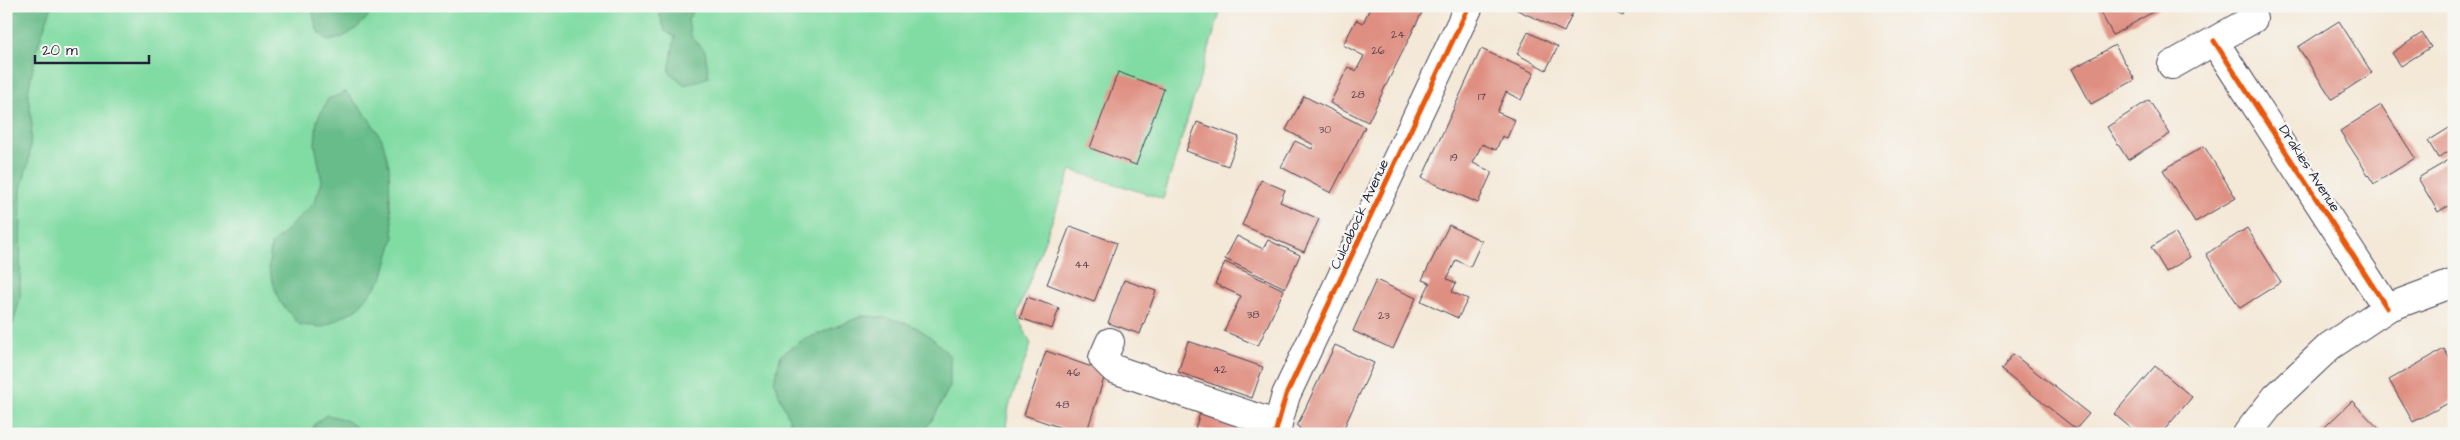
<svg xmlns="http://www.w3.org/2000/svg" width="2460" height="440" font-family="'Architects Daughter',sans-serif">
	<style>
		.green { fill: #81dca3; stroke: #527f6f }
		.forest { fill: #68bc89; stroke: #456f62 }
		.building { fill: #df8f81 }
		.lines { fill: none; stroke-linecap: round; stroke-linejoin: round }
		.minor-casing { stroke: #424052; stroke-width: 30 }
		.minor { stroke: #fff; stroke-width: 28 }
		.cycleway-casing { stroke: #f6f6f2; stroke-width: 8 }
		.cycleway { stroke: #e8590c; stroke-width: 5 }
		.labels { text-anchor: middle; stroke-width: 5; stroke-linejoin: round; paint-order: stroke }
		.number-label { font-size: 11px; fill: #513d4c }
		.street-label { font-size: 14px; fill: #22223b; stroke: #f6f6f2 }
	</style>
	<rect width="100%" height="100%" fill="#f6f6f2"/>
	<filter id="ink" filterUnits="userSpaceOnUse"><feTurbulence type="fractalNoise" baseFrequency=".02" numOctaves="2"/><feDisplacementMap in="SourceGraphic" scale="10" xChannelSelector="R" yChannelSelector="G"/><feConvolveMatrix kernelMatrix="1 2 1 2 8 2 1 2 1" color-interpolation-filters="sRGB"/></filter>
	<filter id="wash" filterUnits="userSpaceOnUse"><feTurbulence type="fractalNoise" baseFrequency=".0096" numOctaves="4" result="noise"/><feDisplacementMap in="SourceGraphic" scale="20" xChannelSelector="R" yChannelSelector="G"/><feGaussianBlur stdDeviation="1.12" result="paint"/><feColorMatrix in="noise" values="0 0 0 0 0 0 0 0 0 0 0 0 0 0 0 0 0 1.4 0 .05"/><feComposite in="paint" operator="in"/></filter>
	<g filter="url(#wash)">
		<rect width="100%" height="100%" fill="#f4e8d7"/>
		<!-- green -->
		<path class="green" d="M 6,6 L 1222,6 L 1163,199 L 1071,170 L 1017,315 L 1031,344 L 1009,406 L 1005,434 L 6,434 Z"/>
		<!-- forest -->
		<path class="forest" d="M 6,6 L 52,6 L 37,48 L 28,93 L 32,125 L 29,160 L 21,189 L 20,299 L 6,348 Z
			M 311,6 L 377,6 C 363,23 350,38 328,41 L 317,30 Z
			M 657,6 L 695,6 L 688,20 L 691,36 L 705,51 L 709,77 L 685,85 L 669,72 L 675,37 L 665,31 Z
			M 346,92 L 367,116 L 382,139 L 389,166 L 390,205 L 394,237 L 382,279 L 357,309 L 323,327 L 300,325 L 279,301 L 269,269 L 271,245 L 314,203 L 322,182 L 315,144 L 317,120 L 328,99 Z
			M 862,316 C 904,318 922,325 950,356 L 950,386 L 934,417 L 922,434 L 795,434 L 774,382 L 781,355 L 803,340 Z
			M 326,415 C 341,418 353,420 361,434 L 310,434 L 315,424 Z"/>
		<g id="blocks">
			<!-- building -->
			<path class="building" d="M 1371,6 L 1425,6 L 1368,122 L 1330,103 L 1348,67 L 1356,71 L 1364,56 L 1343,45 L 1356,20 L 1363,23 Z
				M 1509,6 L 1576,6 L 1564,32 Z
				M 1602,6 L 1627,6 L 1623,16 Z
				M 2097,6 L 2163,6 L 2113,35 Z
				M 2339,21 L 2372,73 L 2332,99 L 2298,47 Z
				M 1528,32 L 1558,47 L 1546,70 L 1517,54 Z
				M 2422,33 L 2431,47 L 2401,66 L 2392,53 Z
				M 2115,45 L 2135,80 L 2091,104 L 2072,69 Z
				M 1481,49 L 1534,73 L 1521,100 L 1506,92 L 1497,112 L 1515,120 L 1507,138 L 1502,136 L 1496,150 L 1482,144 L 1473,163 L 1492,172 L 1478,203 L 1422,178 Z
				M 1118,72 L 1164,89 L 1136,165 L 1090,148 Z
				M 1304,96 L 1365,127 L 1331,193 L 1281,167 L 1295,141 L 1312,149 L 1314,145 L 1286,130 Z
				M 2149,100 L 2170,134 L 2128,160 L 2107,127 Z
				M 2381,105 L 2415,158 L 2374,184 L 2340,131 Z
				M 1197,122 L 1239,137 L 1228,166 L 1186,151 Z
				M 2454,125 L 2454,148 L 2438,158 L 2428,141 Z
				M 2204,146 L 2236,198 L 2195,222 L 2163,170 Z
				M 2454,157 L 2454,203 L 2438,212 L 2418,178 Z
				M 1261,180 L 1285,190 L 1280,202 L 1319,219 L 1304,252 L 1242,225 Z
				M 1449,225 L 1482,241 L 1470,267 L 1456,260 L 1447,279 L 1456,283 L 1452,292 L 1468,299 L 1458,318 L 1421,301 L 1430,283 L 1422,280 Z
				M 1070,226 L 1117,243 L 1094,302 L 1047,284 Z
				M 2247,228 L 2281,282 L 2240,308 L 2206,254 Z
				M 2175,233 L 2190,257 L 2166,272 L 2151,247 Z
				M 1237,236 L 1263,249 L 1268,240 L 1300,255 L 1285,288 L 1225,259 Z
				M 1225,262 L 1284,290 L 1258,346 L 1224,331 L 1241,296 L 1215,284 Z
				M 1124,280 L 1156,291 L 1140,334 L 1108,323 Z
				M 1376,280 L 1416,298 L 1393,349 L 1353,331 Z
				M 1027,297 L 1059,308 L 1052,329 L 1020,318 Z
				M 1188,341 L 1263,367 L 1252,398 L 1178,372 Z
				M 1335,345 L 1374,363 L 1341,434 L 1297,434 L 1300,428 L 1297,426 Z
				M 2444,349 L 2454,366 L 2454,400 L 2413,422 L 2389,380 Z
				M 1046,351 L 1106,372 L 1086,434 L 1079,434 L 1024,415 Z
				M 2013,354 L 2089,414 L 2076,429 L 2001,370 Z
				M 2155,366 L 2192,397 L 2161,434 L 2138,434 L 2114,414 Z
				M 2352,401 L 2384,434 L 2318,434 L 2329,423 Z
				M 1202,408 L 1238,421 L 1234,434 L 1212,434 L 1195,428 Z"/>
		</g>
	</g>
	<g filter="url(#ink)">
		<use href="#blocks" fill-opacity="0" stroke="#424052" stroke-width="1"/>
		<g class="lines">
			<!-- minor casing -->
			<g class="minor-casing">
				<path id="minor" d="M 2214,41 L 2387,308
					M 2172,65 L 2253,19
					M 1110,342 L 1103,358 L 1114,369 L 1278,425
					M 1275,434 L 1286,395 L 1469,6
					M 2247,434 L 2276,397 L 2330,346 L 2387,308 L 2454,283"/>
			</g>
			<!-- minor -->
			<use href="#minor" class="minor"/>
			<!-- cycleway casing -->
			<g class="cycleway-casing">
				<path id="cycleway" d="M 2214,41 L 2387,308
					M 1275,434 L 1286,395 L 1469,6"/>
			</g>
			<!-- cycleway -->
			<use href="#cycleway" class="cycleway"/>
		</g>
	</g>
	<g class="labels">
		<!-- number labels -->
		<g class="number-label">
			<text x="1398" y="38">24</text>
			<text x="1378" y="54">26</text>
			<text x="1358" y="98">28</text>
			<text x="1482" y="100">17</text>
			<text x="1325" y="133">30</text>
			<text x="1454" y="161">19</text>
			<text x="1082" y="268">44</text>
			<text x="1253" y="318">38</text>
			<text x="1384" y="319">23</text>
			<text x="1220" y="373">42</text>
			<text x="1073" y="376">46</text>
			<text x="1062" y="408">48</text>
		</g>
		<!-- street labels -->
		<g class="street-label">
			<text transform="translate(2310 168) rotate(57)" y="5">Drakies Avenue</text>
			<text transform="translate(1359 214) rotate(-65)" y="5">Culcabock Avenue</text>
		</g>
	</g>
	<!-- margin -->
	<rect width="2460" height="440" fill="none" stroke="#f6f6f2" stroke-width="25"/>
	<!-- scale -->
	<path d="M35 55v8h114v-8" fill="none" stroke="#22223b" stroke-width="2.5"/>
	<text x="42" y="55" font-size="15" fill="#22223b" stroke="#f6f6f2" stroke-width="4" paint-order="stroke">20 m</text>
</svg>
